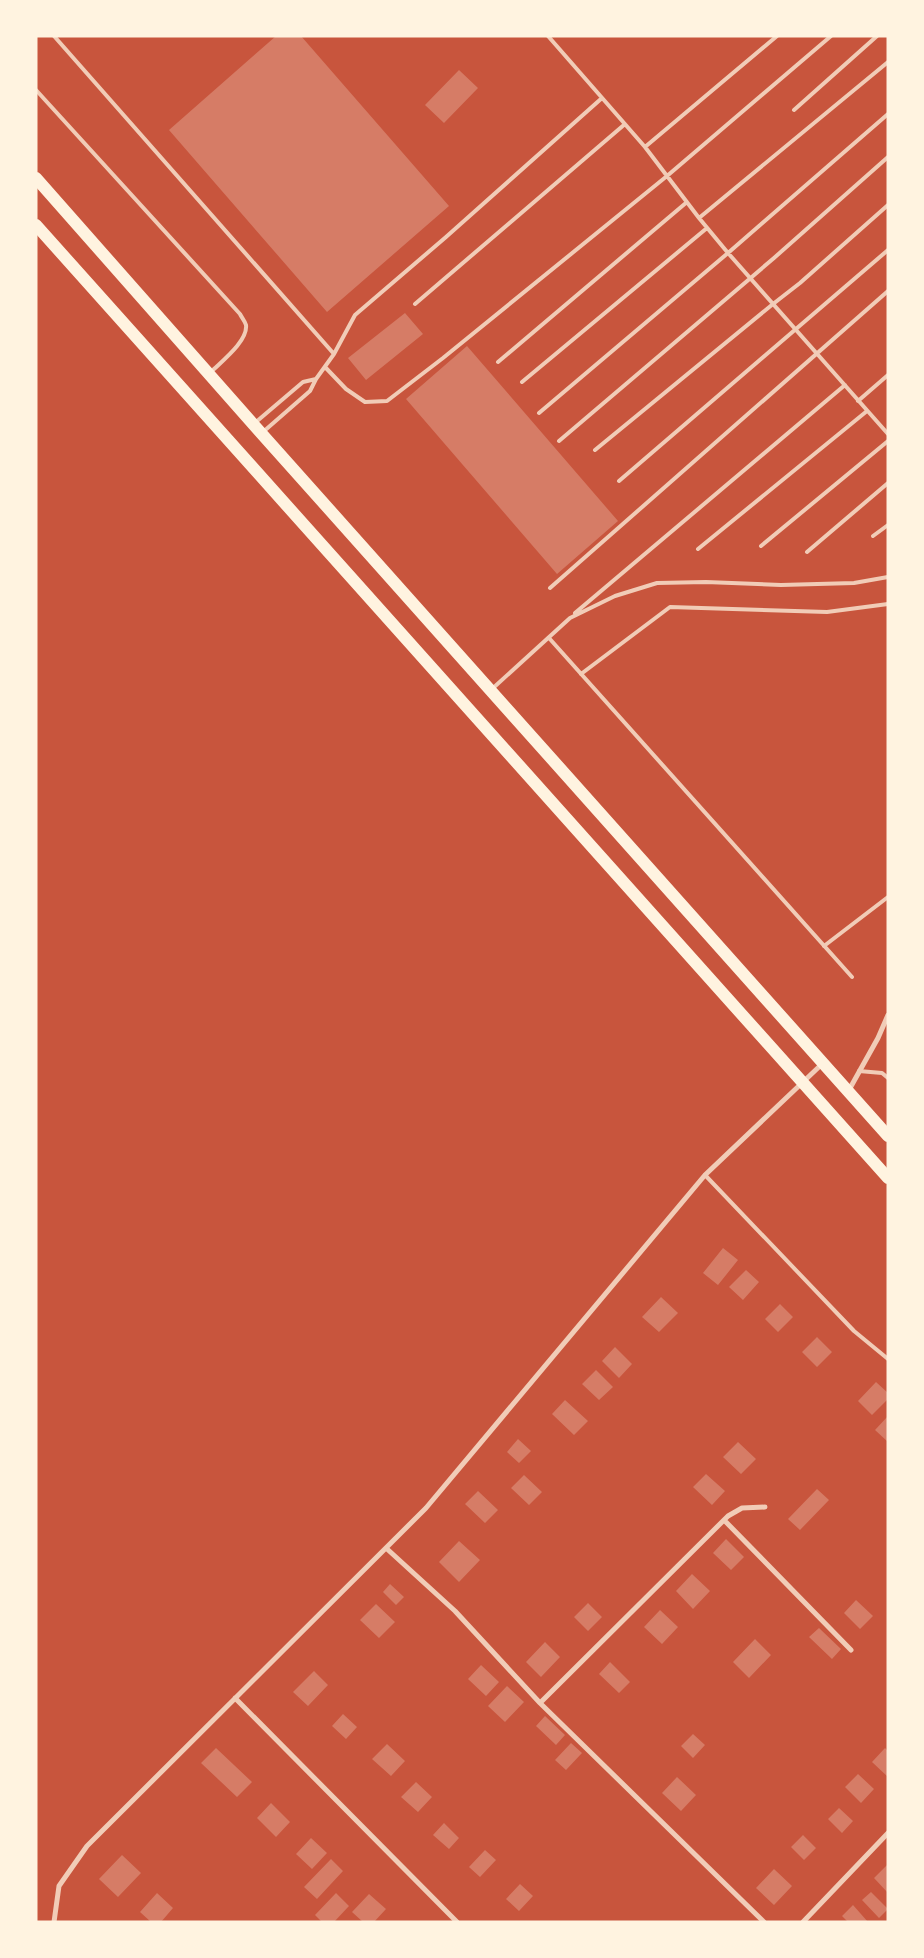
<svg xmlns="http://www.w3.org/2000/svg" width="924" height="1958" font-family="Helvetica,sans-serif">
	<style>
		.building { fill: #d67c66 }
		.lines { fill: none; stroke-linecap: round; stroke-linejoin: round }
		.service { stroke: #f1ccb7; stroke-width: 4 }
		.minor { stroke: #f1ccb7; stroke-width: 5 }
		.primary { stroke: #fff3e0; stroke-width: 12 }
	</style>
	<rect width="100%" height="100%" fill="#c8553d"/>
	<!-- building -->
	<path class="building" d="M 276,36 L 301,36 L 449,206 L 327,312 L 169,130 Z
		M 459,70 L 478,88 L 444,123 L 425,105 Z
		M 405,313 L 423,334 L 366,380 L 348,358 Z
		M 467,346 L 618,521 L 557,574 L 406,399 Z
		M 723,1248 L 738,1260 L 718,1285 L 703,1273 Z
		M 746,1270 L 759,1282 L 743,1300 L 729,1287 Z
		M 661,1297 L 678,1313 L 659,1332 L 642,1317 Z
		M 780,1304 L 793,1317 L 778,1332 L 765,1319 Z
		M 817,1337 L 832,1352 L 817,1367 L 802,1352 Z
		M 615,1347 L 632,1364 L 619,1378 L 602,1361 Z
		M 596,1370 L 613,1387 L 599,1400 L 582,1384 Z
		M 876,1382 L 888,1393 L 888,1399 L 872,1415 L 858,1401 Z
		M 565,1400 L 588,1421 L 574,1435 L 552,1414 Z
		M 888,1416 L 888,1442 L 875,1430 Z
		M 518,1439 L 531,1451 L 519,1463 L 507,1452 Z
		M 738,1442 L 756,1459 L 741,1474 L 723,1457 Z
		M 706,1474 L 725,1491 L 712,1505 L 693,1487 Z
		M 524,1475 L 542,1492 L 529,1505 L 511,1488 Z
		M 817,1489 L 829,1500 L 800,1530 L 788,1519 Z
		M 478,1491 L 498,1510 L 485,1523 L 465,1504 Z
		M 726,1539 L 744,1557 L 731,1570 L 713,1553 Z
		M 459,1541 L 480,1560 L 459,1582 L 439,1562 Z
		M 692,1574 L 710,1591 L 693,1609 L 676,1591 Z
		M 390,1584 L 404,1597 L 396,1605 L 383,1592 Z
		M 856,1600 L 873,1616 L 860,1629 L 844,1613 Z
		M 588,1603 L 602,1617 L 588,1631 L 574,1617 Z
		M 376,1604 L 395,1622 L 379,1638 L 360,1620 Z
		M 660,1610 L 678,1627 L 662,1644 L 644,1627 Z
		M 819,1628 L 841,1649 L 832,1659 L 809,1637 Z
		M 755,1639 L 771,1655 L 749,1678 L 733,1662 Z
		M 545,1642 L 560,1657 L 541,1677 L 526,1662 Z
		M 610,1662 L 630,1682 L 619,1693 L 599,1674 Z
		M 481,1665 L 499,1682 L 486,1696 L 468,1679 Z
		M 314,1671 L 328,1685 L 308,1706 L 293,1692 Z
		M 507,1686 L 524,1702 L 505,1722 L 488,1706 Z
		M 343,1714 L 357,1727 L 346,1739 L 332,1726 Z
		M 545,1716 L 565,1735 L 556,1745 L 536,1726 Z
		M 693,1734 L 705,1745 L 693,1758 L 681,1746 Z
		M 571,1743 L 582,1753 L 566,1770 L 555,1760 Z
		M 387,1744 L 405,1761 L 391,1776 L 372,1759 Z
		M 216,1748 L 252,1782 L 237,1797 L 201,1763 Z
		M 885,1748 L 888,1751 L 888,1777 L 872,1762 Z
		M 858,1774 L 874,1789 L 861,1803 L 845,1787 Z
		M 677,1777 L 696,1795 L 681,1811 L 662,1793 Z
		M 416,1782 L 432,1797 L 418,1812 L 401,1797 Z
		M 271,1803 L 290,1822 L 276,1837 L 257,1818 Z
		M 839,1808 L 853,1821 L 842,1833 L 828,1819 Z
		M 444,1823 L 459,1838 L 449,1849 L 433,1835 Z
		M 803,1835 L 816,1848 L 804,1860 L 791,1847 Z
		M 311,1838 L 327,1853 L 312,1869 L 296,1854 Z
		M 485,1850 L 496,1860 L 480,1877 L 469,1867 Z
		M 122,1855 L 141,1873 L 118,1897 L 99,1879 Z
		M 331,1859 L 343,1871 L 317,1899 L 304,1887 Z
		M 888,1864 L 888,1893 L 874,1878 Z
		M 774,1869 L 792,1886 L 774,1905 L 756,1888 Z
		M 520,1884 L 533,1896 L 519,1911 L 506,1899 Z
		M 871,1892 L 888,1909 L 879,1918 L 862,1900 Z
		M 157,1893 L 173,1908 L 161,1922 L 151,1922 L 140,1912 Z
		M 336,1893 L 349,1906 L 334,1922 L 322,1922 L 315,1915 Z
		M 369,1894 L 386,1909 L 374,1922 L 363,1922 L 352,1912 Z
		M 853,1905 L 868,1922 L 848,1922 L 842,1916 Z"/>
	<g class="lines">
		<!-- service -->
		<path class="service" d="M 54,36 L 334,354
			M 548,36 L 645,147 L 699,218 L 728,253 L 888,434
			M 36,90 L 240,314 C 242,318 245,321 246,325 C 248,341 222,361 211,372
			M 794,110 L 877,36
			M 645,147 L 777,36
			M 699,218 L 888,62
			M 415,304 L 625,124
			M 498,362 L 687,202
			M 325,367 L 346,389 L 365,402 L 387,401 L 443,358 L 667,176 L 831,36
			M 522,382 L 707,228
			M 858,401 L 888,375
			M 539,413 L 728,253 L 888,114
			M 256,422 L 303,382 L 316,379
			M 263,432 L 310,391 L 316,379 L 334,354 L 355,315 L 446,237 L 602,98
			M 559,441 L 774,258 L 888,157
			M 595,450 L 773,304 L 800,283 L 888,205
			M 619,481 L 888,250
			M 873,536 L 888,525
			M 761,546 L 888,441
			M 698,549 L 867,411
			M 807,552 L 888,483
			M 550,588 L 888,291
			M 575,613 L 845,385
			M 549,638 L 852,977
			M 581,674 L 670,607 L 827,612 L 888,604
			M 492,689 L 570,618 L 615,596 L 657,583 L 706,582 L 781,585 L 854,583 L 888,577
			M 824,946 L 888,897
			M 859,1071 L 882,1073 L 888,1078
			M 705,1175 L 854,1331 L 888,1359"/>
		<!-- minor -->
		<path class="minor" d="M 849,1090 L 878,1038 L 888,1015
			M 724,1520 L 851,1650
			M 386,1548 L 455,1611 L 540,1703 L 764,1922
			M 235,1698 L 457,1922
			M 540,1703 L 728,1516 L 742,1508 L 765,1507
			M 54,1922 L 59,1886 L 87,1846 L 426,1508 L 705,1175 L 822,1064
			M 803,1922 L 888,1833"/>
		<!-- primary -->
		<path class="primary" d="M 36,178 L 253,424 L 888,1136
			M 36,225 L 888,1178"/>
	</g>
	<!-- border -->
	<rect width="924" height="1958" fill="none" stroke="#fff3e0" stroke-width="75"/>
</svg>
